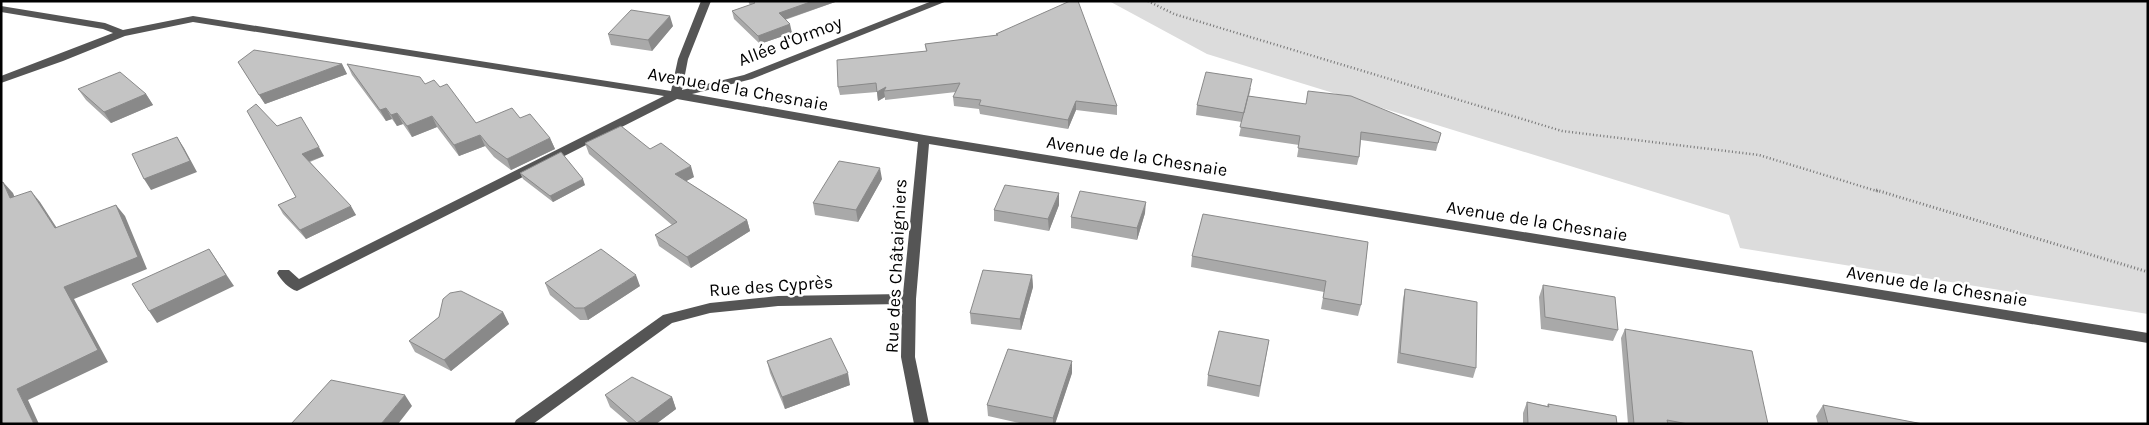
<svg xmlns="http://www.w3.org/2000/svg" width="2149" height="425" font-family="Karla,sans-serif">
	<style>
		.green { fill: #dcdcdc }
		.lines { fill: none; stroke-linecap: round; stroke-linejoin: round }
		.path-far1 { stroke: #777; stroke-width: 2.5; stroke-dasharray: 1 2.5; stroke-linecap: butt }
		.path { stroke: #777; stroke-width: 3; stroke-dasharray: 1 2.5; stroke-linecap: butt }
		.minor { fill: #555; fill-rule: evenodd }
		.wall { fill: #a9a9a9 }
		.shaded-wall { fill: #898989 }
		.building { fill: #c4c4c4; stroke: #898989 }
		.labels { text-anchor: middle; stroke-width: 5; stroke-linejoin: round; paint-order: stroke }
		.street-label { font-size: 18px; fill: #000; stroke: #fff }
	</style>
	<rect width="100%" height="100%" fill="#fff"/>
	<!-- green -->
	<path class="green" d="M 1109,1 L 2148,1 L 2148,314 L 1740,248 L 1729,215 L 1207,54 Z"/>
	<g class="lines">
		<!-- path-far1 -->
		<path class="path-far1" d="M 1148,1 L 1174,14 L 1562,131 L 1759,155 L 1880,192"/>
		<!-- path -->
		<path class="path" d="M 1876,190 L 2148,272"/>
		<!-- minor -->
		<path class="minor" d="M 701,1 L 711,1 L 688,59 L 682,90 L 744,75 L 932,1 L 947,1 L 752,79 L 692,94 L 924,135 L 2148,333 L 2148,343 L 929,144 L 916,299 L 915,357 L 929,424 L 914,424 L 901,357 L 902,304 L 778,306 L 710,313 L 672,323 L 533,424 L 514,424 L 516,420 L 663,315 L 710,303 L 778,296 L 903,294 L 918,142 L 677,99 L 297,291 C 289,289 281,280 277,273 L 279,270 L 289,270 L 299,279 L 664,96 L 193,22 L 125,36 L 63,61 L 1,83 L 1,76 L 113,33 L 103,29 L 1,12 L 1,6 L 105,23 L 123,30 L 193,16 L 671,91 L 678,59 Z"/>
	</g>
	<!-- wall -->
	<path class="wall" d="M 748,1 L 838,1 L 785,20 L 792,33 L 760,44 L 734,19 L 732,11 L 750,5 Z
		M 673,26 L 652,51 L 611,45 L 608,34 Z
		M 996,34 L 1117,106 L 1117,115 L 1076,110 L 1068,129 L 980,114 L 979,109 L 954,106 L 953,97 L 956,92 L 885,100 L 885,97 L 878,101 L 877,92 L 840,95 L 838,87 L 926,51 L 925,44 L 996,36 Z
		M 238,62 L 342,64 L 347,74 L 265,104 Z
		M 347,64 L 425,84 L 440,87 L 476,123 L 520,118 L 550,138 L 555,149 L 511,170 L 494,157 L 485,146 L 459,156 L 437,127 L 412,137 L 403,124 L 397,126 L 392,119 L 386,121 L 352,75 Z
		M 1251,88 L 1249,96 L 1441,133 L 1436,151 L 1361,140 L 1359,157 L 1357,165 L 1297,157 L 1299,145 L 1239,136 L 1242,122 L 1196,115 L 1197,105 Z
		M 78,89 L 146,94 L 153,105 L 111,123 L 86,100 Z
		M 277,126 L 324,156 L 310,162 L 356,215 L 306,239 L 283,214 L 278,205 L 296,197 Z
		M 585,143 L 650,149 L 694,177 L 686,181 L 747,220 L 750,231 L 691,268 L 659,246 L 655,235 L 672,225 L 589,154 Z
		M 520,173 L 585,185 L 553,202 L 523,179 Z
		M 882,179 L 858,222 L 815,215 L 813,203 Z
		M 1059,205 L 1049,231 L 994,221 L 994,210 Z
		M 1145,213 L 1137,240 L 1071,228 L 1071,217 Z
		M 1368,242 L 1361,305 L 1358,316 L 1321,309 L 1324,292 L 1191,267 L 1192,256 Z
		M 1032,275 L 1033,287 L 1021,330 L 971,324 L 970,313 Z
		M 545,283 L 640,286 L 588,320 L 580,320 L 550,295 Z
		M 1543,285 L 1618,330 L 1613,341 L 1541,329 L 1539,297 Z
		M 1405,289 L 1476,368 L 1473,378 L 1397,363 L 1403,299 Z
		M 503,312 L 509,324 L 451,371 L 415,352 L 409,341 L 439,317 Z
		M 1625,329 L 1768,424 L 1628,424 L 1621,338 Z
		M 1269,340 L 1259,397 L 1207,386 L 1208,375 Z
		M 767,361 L 850,385 L 785,409 L 770,373 Z
		M 1072,373 L 1055,424 L 1024,424 L 988,416 L 987,405 Z
		M 605,395 L 672,397 L 676,409 L 656,424 L 630,424 L 610,407 Z
		M 1527,402 L 1547,406 L 1548,404 L 1617,424 L 1523,424 L 1523,413 Z
		M 1823,405 L 1923,424 L 1818,424 L 1816,416 Z"/>
	<!-- shaded-wall -->
	<path class="shaded-wall" d="M 813,1 L 838,1 L 780,21 L 779,13 Z
		M 670,16 L 673,26 L 652,51 L 648,40 Z
		M 790,24 L 792,33 L 760,44 L 758,36 Z
		M 342,64 L 347,74 L 265,104 L 259,95 Z
		M 886,87 L 884,91 L 885,97 L 878,101 L 877,92 Z
		M 146,94 L 153,105 L 111,123 L 104,112 Z
		M 1076,101 L 1076,110 L 1068,129 L 1068,120 Z
		M 386,108 L 392,119 L 386,121 L 380,110 Z
		M 397,113 L 403,124 L 397,126 L 391,115 Z
		M 432,116 L 437,127 L 412,137 L 407,126 Z
		M 480,135 L 485,146 L 459,156 L 454,145 Z
		M 177,137 L 184,148 L 197,172 L 151,190 L 144,179 Z
		M 550,138 L 555,149 L 511,170 L 507,159 Z
		M 319,147 L 324,156 L 307,162 L 302,154 Z
		M 691,166 L 694,177 L 679,185 L 675,174 Z
		M 880,168 L 882,179 L 858,222 L 856,210 Z
		M 583,179 L 585,185 L 553,202 L 550,196 Z
		M 3,182 L 13,193 L 20,210 L 10,198 Z
		M 31,191 L 40,202 L 64,239 L 55,228 Z
		M 1059,193 L 1059,205 L 1049,231 L 1048,219 Z
		M 1146,202 L 1145,213 L 1137,240 L 1137,228 Z
		M 116,205 L 125,216 L 147,269 L 74,299 L 108,362 L 28,400 L 39,424 L 34,424 L 17,389 L 64,287 Z
		M 351,206 L 356,215 L 306,239 L 300,230 Z
		M 747,220 L 750,231 L 691,268 L 687,257 Z
		M 209,249 L 234,286 L 157,323 L 149,311 Z
		M 636,275 L 640,286 L 588,320 L 584,308 Z
		M 1032,275 L 1033,287 L 1021,330 L 1020,319 Z
		M 503,312 L 509,324 L 451,371 L 444,360 Z
		M 1072,361 L 1072,373 L 1055,424 L 1053,424 L 1053,418 Z
		M 848,373 L 850,385 L 785,409 L 782,397 Z
		M 405,395 L 412,406 L 398,424 L 381,424 Z
		M 672,397 L 676,409 L 656,424 L 638,424 L 637,423 Z"/>
	<!-- building -->
	<path class="building" d="M 753,1 L 813,1 L 779,13 L 790,24 L 758,36 L 732,11 L 755,3 Z
		M 1070,1 L 1078,1 L 1117,106 L 1076,101 L 1068,120 L 979,105 L 981,100 L 953,97 L 960,83 L 884,91 L 886,87 L 877,92 L 876,83 L 838,87 L 837,60 L 927,51 L 925,44 L 998,35 L 996,34 Z
		M 631,10 L 670,16 L 648,40 L 608,34 Z
		M 254,50 L 342,64 L 259,95 L 238,62 Z
		M 347,64 L 420,77 L 425,84 L 434,80 L 440,87 L 447,84 L 476,123 L 512,108 L 520,118 L 530,114 L 550,138 L 507,159 L 489,146 L 480,135 L 454,145 L 432,116 L 407,126 L 397,113 L 391,115 L 386,108 L 380,110 Z
		M 120,72 L 146,94 L 104,112 L 78,89 Z
		M 1206,72 L 1252,79 L 1244,113 L 1197,105 Z
		M 1308,91 L 1351,96 L 1441,133 L 1438,143 L 1361,132 L 1359,157 L 1298,148 L 1300,136 L 1240,127 L 1248,96 L 1306,104 Z
		M 256,104 L 277,126 L 301,117 L 319,147 L 302,154 L 351,206 L 300,230 L 278,205 L 296,197 L 247,111 Z
		M 621,126 L 650,149 L 661,143 L 691,166 L 675,174 L 747,220 L 687,257 L 655,235 L 677,222 L 585,143 Z
		M 177,137 L 190,161 L 144,179 L 132,154 Z
		M 561,152 L 583,179 L 550,196 L 520,173 Z
		M 839,161 L 880,168 L 856,210 L 813,203 Z
		M 3,182 L 10,198 L 31,191 L 55,228 L 116,205 L 138,257 L 64,287 L 98,350 L 17,389 L 34,424 L 3,424 L 1,421 L 1,183 Z
		M 1005,185 L 1059,193 L 1048,219 L 994,210 Z
		M 1080,191 L 1146,202 L 1137,228 L 1071,217 Z
		M 1203,214 L 1368,242 L 1361,305 L 1323,298 L 1326,281 L 1192,256 Z
		M 209,249 L 226,275 L 149,311 L 132,284 Z
		M 601,249 L 636,275 L 584,308 L 575,308 L 545,283 Z
		M 983,270 L 1032,275 L 1020,319 L 970,313 Z
		M 1543,285 L 1615,297 L 1618,330 L 1545,317 Z
		M 1405,289 L 1477,302 L 1476,368 L 1400,353 Z
		M 461,291 L 503,312 L 444,360 L 409,341 L 439,317 L 443,299 L 450,293 Z
		M 1625,329 L 1752,351 L 1768,424 L 1688,424 L 1667,420 L 1668,424 L 1634,424 Z
		M 1219,331 L 1269,340 L 1260,386 L 1208,375 Z
		M 831,338 L 848,373 L 782,397 L 767,361 Z
		M 1008,349 L 1072,361 L 1053,418 L 987,405 Z
		M 632,377 L 672,397 L 637,423 L 605,395 Z
		M 331,380 L 405,395 L 381,424 L 291,424 Z
		M 1527,402 L 1549,407 L 1548,404 L 1616,416 L 1617,424 L 1528,424 Z
		M 1823,405 L 1923,424 L 1828,424 Z"/>
	<g class="labels">
		<!-- street labels -->
		<g class="street-label">
			<text transform="translate(790 41) rotate(-21)" y="6">Allée d'Ormoy</text>
			<text transform="translate(738 89) rotate(10)" y="6">Avenue de la Chesnaie</text>
			<text transform="translate(1137 156) rotate(9)" y="6">Avenue de la Chesnaie</text>
			<text transform="translate(1537 221) rotate(9)" y="6">Avenue de la Chesnaie</text>
			<text transform="translate(896 266) rotate(-87)" y="6">Rue des Châtaigniers</text>
			<text transform="translate(771 286) rotate(-4)" y="6">Rue des Cyprès</text>
			<text transform="translate(1937 286) rotate(9)" y="6">Avenue de la Chesnaie</text>
		</g>
	</g>
	<!-- border -->
	<rect width="2149" height="425" fill="none" stroke="#000000" stroke-width="5"/>
</svg>
